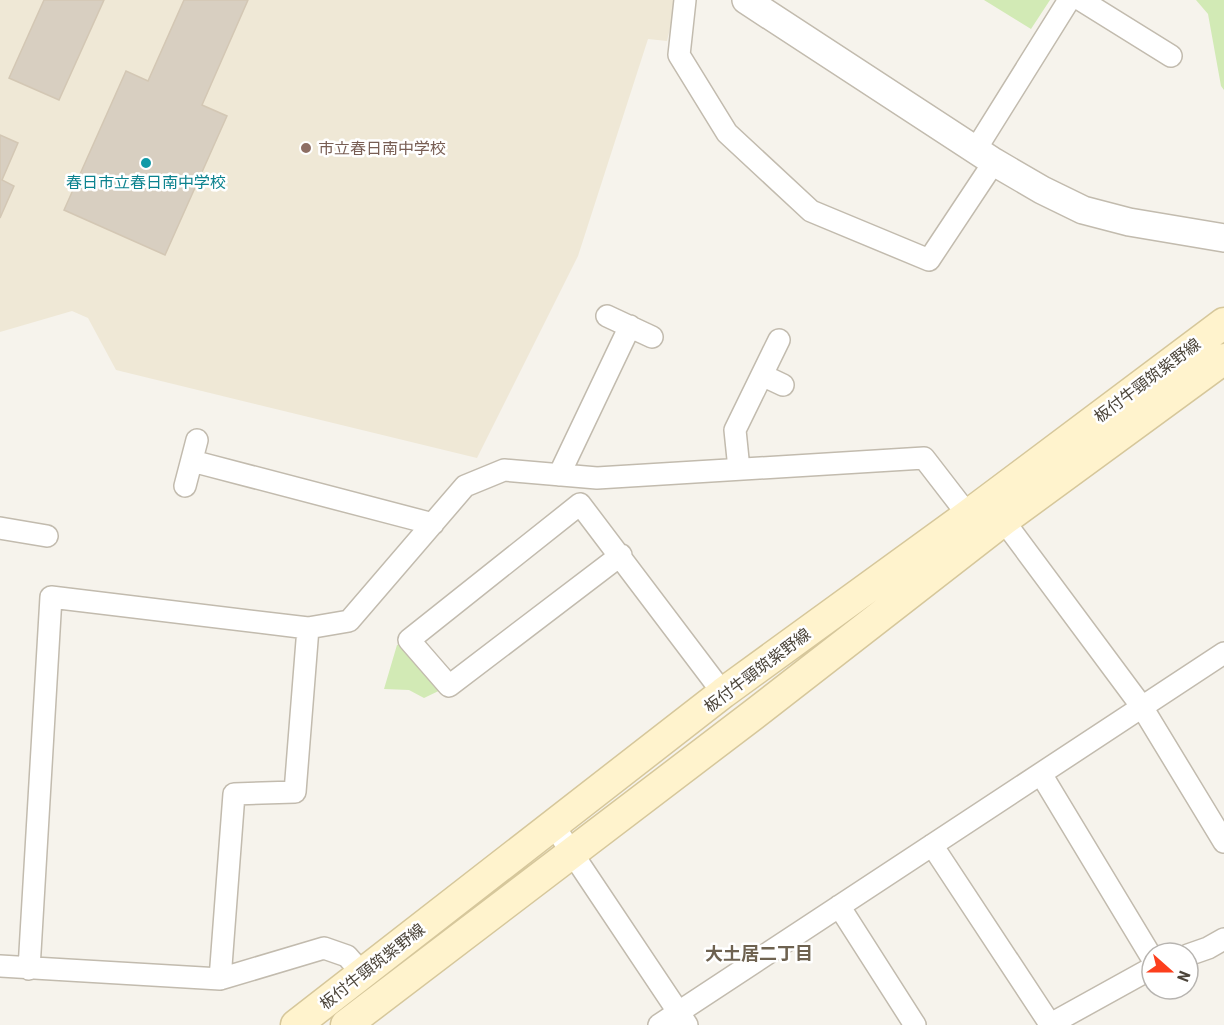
<svg xmlns="http://www.w3.org/2000/svg" width="1224" height="1025" font-family="'Roboto Condensed','Noto Sans JP',sans-serif">
	<style>
		.education { fill: #efe8d6 }
		.green { fill: #d2eab5 }
		.building { fill: #d8cfc1; stroke: #d3c7b4; stroke-width: 1.5 }
		.lines { fill: none; stroke-linecap: round; stroke-linejoin: round }
		.minor-casing { stroke: #c2bbae; stroke-width: 24 }
		.tertiary-casing { stroke: #c2bbae; stroke-width: 30 }
		.secondary-casing { stroke: #d6c79b; stroke-width: 33 }
		.minor { stroke: #fff; stroke-width: 21 }
		.tertiary { stroke: #fff; stroke-width: 27 }
		.secondary { stroke: #fff3cd; stroke-width: 30 }
		.education-dot { fill: #8d6e63; stroke: #fff; stroke-width: 2 }
		.culture-dot { fill: #0f9aa8; stroke: #fff; stroke-width: 2 }
		.labels { text-anchor: middle; stroke-width: 5; stroke-linejoin: round; paint-order: stroke }
		.education-label { font-size: 16px; fill: #785e54; stroke: #fff; text-anchor: start }
		.culture-label { font-size: 16px; fill: #0d838f; stroke: #fff }
		.street-label { font-size: 16px; fill: #4b4439; stroke: #fff }
		.neighbourhood-label { font-size: 18px; font-weight: bold; fill: #6e6250; stroke: #fff }
	</style>
	<rect width="100%" height="100%" fill="#f6f3ec"/>
	<!-- education -->
	<path class="education" d="M 0,0 L 677,0 L 667,41 L 648,39 L 578,256 L 477,458 L 116,370 L 88,318 L 72,311 L 0,332 Z"/>
	<!-- green -->
	<path class="green" d="M 984,0 L 1050,0 L 1031,29 Z
		M 1196,0 L 1224,0 L 1224,90 L 1221,86 L 1208,14 Z
		M 409,640 L 449,686 L 424,698 L 409,690 L 384,689 L 397,645 Z"/>
	<!-- building -->
	<path class="building" d="M 44,0 L 104,0 L 59,100 L 9,78 Z
		M 184,0 L 248,0 L 202,105 L 227,116 L 165,255 L 64,210 L 126,71 L 148,81 Z
		M 0,135 L 18,143 L 2,180 L 14,186 L 0,218 Z"/>
	<g class="lines">
		<!-- minor casing -->
		<g class="minor-casing">
			<path id="minor" d="M 685,0 L 679,55 L 727,133 L 811,211 L 929,260 L 994,162
				M 1081,0 L 1171,56
				M 976,149 L 1069,0
				M 607,316 L 652,337
				M 762,375 L 783,385
				M 192,461 L 433,524
				M 739,469 L 735,430 L 779,340
				M 559,475 L 630,326
				M 185,486 L 197,440
				M 995,509 L 1142,707 L 1224,842
				M 0,528 L 47,536
				M 621,555 L 449,686 L 409,640 L 580,504 L 723,693
				M 308,628 L 349,621 L 465,486 L 504,470 L 597,478 L 924,458 L 968,515
				M 1041,774 L 1152,958
				M 554,826 L 687,1025
				M 932,845 L 1050,1024
				M 839,906 L 915,1025
				M 1188,955 L 1208,948 L 1224,939
				M 0,966 L 220,979 L 324,948 L 347,956 L 362,973
				M 29,969 L 51,597 L 308,628 L 295,792 L 234,794 L 220,979
				M 659,1025 L 1224,653
				M 1049,1025 L 1152,968"/>
		</g>
		<!-- tertiary casing -->
		<g class="tertiary-casing">
			<path id="tertiary" d="M 746,0 L 994,162 L 1042,190 L 1083,210 L 1129,222 L 1224,238"/>
		</g>
		<!-- secondary casing -->
		<g class="secondary-casing">
			<path id="secondary" d="M 296,1025 L 723,693 L 968,515 L 1224,323
				M 346,1025 L 753,715 L 1004,520 L 1224,359"/>
		</g>
		<!-- minor -->
		<use href="#minor" class="minor"/>
		<!-- tertiary -->
		<use href="#tertiary" class="tertiary"/>
		<!-- secondary -->
		<use href="#secondary" class="secondary"/>
	</g>
	<!-- markers -->
	<circle class="education-dot" cx="306" cy="148" r="6"/>
	<circle class="culture-dot" cx="146" cy="163" r="6"/>
	<g class="labels">
		<!-- education labels -->
		<g class="education-label">
			<text x="318" y="154">市立春日南中学校</text>
		</g>
		<!-- culture labels -->
		<g class="culture-label">
			<text x="146" y="188">春日市立春日南中学校</text>
		</g>
		<!-- street labels -->
		<g class="street-label">
			<text transform="translate(1147 380) rotate(-37)" y="6">板付牛頸筑紫野線</text>
			<text transform="translate(757 670) rotate(-37)" y="6">板付牛頸筑紫野線</text>
			<text transform="translate(372 966) rotate(-38)" y="6">板付牛頸筑紫野線</text>
		</g>
		<!-- neighbourhood labels -->
		<g class="neighbourhood-label">
			<text x="759" y="960">大土居二丁目</text>
		</g>
	</g>
	<!-- north arrow -->
	<g transform="translate(1170 971) rotate(111)"><circle r="28" fill="#ffffff" stroke="#b7b4b0" stroke-width="1.5"/>
	<path d="M0-4.5L10 22L0 15L-10 22Z" fill="#fc3f1d"/>
	<text y="-9" font-size="16" font-weight="bold" text-anchor="middle" fill="#4b4439">N</text>
	</g>
</svg>
